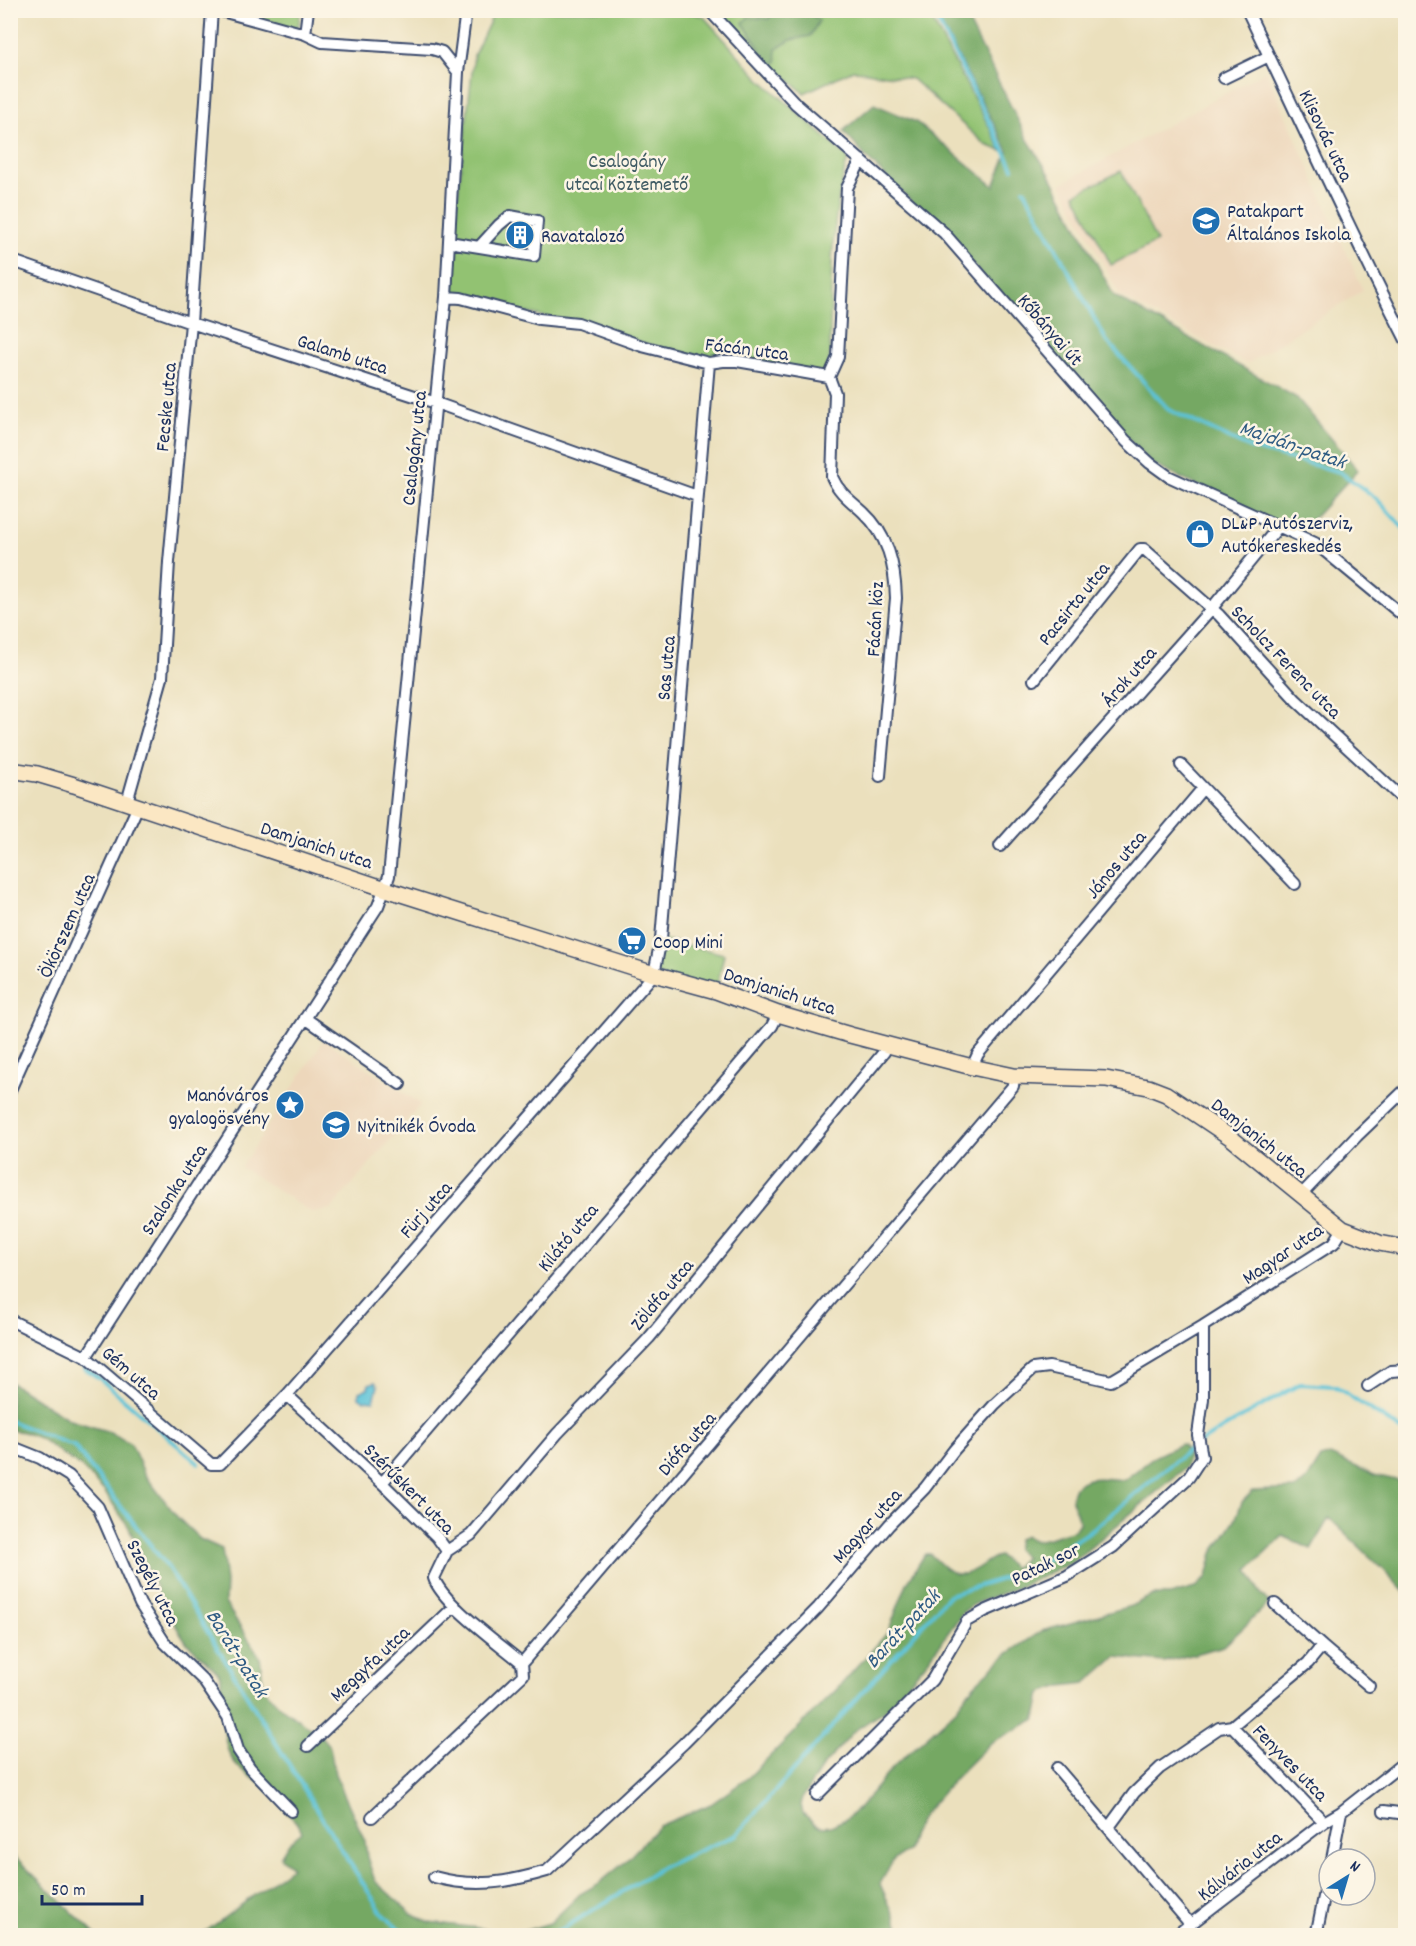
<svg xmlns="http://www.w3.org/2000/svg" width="1416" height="1946" font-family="Dekko,sans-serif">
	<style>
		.built { fill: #edd7bb }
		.green { fill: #92c272; stroke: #567868; stroke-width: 1.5 }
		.forest { fill: #75a864; stroke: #486c61; stroke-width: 1.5 }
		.water { fill: #5bc3d8; stroke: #3b799b; stroke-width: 1.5 }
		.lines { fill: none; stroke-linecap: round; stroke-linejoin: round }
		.stream { stroke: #5bc3d8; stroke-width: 4 }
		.street-casing { stroke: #3a4a6c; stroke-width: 14 }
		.secondary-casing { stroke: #3a4a6c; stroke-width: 18 }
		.street { stroke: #fff; stroke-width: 10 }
		.secondary { stroke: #fbe7c3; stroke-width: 15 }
		.labels { text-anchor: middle; stroke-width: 5; stroke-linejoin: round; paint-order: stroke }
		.street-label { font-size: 20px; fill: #1b2f5e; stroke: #fcf5e5 }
		.park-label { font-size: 20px; fill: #3f5b64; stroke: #fcf5e5 }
		.poi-label { font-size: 20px; fill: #1b2f5e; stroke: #fcf5e5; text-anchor: start }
		.water-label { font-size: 21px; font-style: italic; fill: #2e5b83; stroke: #fcf5e5 }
	</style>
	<rect width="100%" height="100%" fill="#fcf5e5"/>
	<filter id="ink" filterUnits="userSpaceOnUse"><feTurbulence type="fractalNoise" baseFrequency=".0167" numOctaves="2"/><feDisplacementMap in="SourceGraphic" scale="12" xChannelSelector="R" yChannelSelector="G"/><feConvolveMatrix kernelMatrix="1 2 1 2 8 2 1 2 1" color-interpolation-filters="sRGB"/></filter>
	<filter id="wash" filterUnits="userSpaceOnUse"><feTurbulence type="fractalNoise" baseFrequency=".008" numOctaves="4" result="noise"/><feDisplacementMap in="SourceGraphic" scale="24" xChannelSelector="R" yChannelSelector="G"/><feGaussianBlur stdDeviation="1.35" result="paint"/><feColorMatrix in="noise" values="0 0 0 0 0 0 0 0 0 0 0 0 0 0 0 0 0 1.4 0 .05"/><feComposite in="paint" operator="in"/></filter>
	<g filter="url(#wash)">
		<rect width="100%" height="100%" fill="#ebe0bd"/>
		<!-- built -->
		<path class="built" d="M 1266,71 L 1363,290 L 1247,364 L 1120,296 L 1061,184 Z
			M 324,1040 L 421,1104 L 331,1209 L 311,1212 L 241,1167 Z"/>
		<!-- green -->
		<path class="green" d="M 679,10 L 703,16 L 758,77 L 848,158 C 827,228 832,304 829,377 L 737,361 L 709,363 L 578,323 L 446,297 L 474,55 L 495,11 Z
			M 237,11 L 300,11 L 299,25 L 293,29 Z
			M 715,11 L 927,11 L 1002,151 L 986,145 L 912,79 L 853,70 L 804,93 L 737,34 Z
			M 1121,171 L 1157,242 L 1111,265 L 1075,194 Z
			M 661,939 L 724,954 L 716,991 L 654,974 Z"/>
		<!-- forest -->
		<path class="forest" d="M 774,11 L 808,11 L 819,21 L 810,36 L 791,40 L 776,49 L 777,62 L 769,63 L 743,23 L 748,17 L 769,19 Z
			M 934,11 L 963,11 L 1028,140 L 1050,175 L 1114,296 L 1297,398 L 1358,470 L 1298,535 L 1150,463 L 944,233 L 865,156 L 843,131 L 874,104 L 916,122 L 994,186 L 1008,151 Z
			M 10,1382 L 70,1420 L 110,1432 L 131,1444 L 145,1475 L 178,1518 L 200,1539 L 222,1549 L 226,1582 L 225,1603 L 260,1657 L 264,1689 L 281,1707 L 320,1735 L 330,1747 L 335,1774 L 365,1841 L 367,1857 L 375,1881 L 411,1913 L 429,1922 L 518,1933 L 550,1923 L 580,1894 L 598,1884 L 625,1862 L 659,1826 L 711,1804 L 749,1777 L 838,1688 L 888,1632 L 907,1583 L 925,1554 L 930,1554 C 949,1572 957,1583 982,1565 C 988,1561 992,1557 999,1556 L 1014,1568 L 1025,1557 L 1016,1549 L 1018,1539 L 1025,1536 L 1035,1541 L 1049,1538 L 1074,1530 L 1080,1522 C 1078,1515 1072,1506 1072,1499 C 1072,1471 1107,1479 1124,1480 L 1156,1456 L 1181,1444 L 1184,1445 L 1188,1456 L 1185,1468 L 1073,1562 L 1019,1587 L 974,1604 L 963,1612 L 929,1659 L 888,1708 L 853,1732 L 820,1770 L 803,1797 L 801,1805 L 803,1813 L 815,1824 L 822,1827 L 831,1826 L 846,1819 L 859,1808 L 896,1764 L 953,1713 L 973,1686 L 1007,1654 L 1042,1631 L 1131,1606 L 1153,1595 L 1170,1595 L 1195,1588 L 1207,1577 L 1213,1553 L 1236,1518 L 1242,1502 L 1253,1491 L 1295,1489 L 1308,1479 L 1321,1458 L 1330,1455 L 1374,1475 L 1405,1482 L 1405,1593 L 1384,1570 L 1329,1518 L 1311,1549 L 1283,1536 L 1248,1570 L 1259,1591 L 1269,1603 L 1224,1646 L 1164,1662 L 1116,1657 L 1086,1683 L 1062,1686 L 1041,1693 L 1036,1719 L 990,1743 L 955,1778 L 923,1815 L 912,1836 L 908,1852 L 894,1859 L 880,1884 L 903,1935 L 201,1935 L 292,1867 L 280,1857 L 289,1843 L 302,1832 L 299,1825 L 287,1813 L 284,1797 C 266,1786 244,1776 232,1759 C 222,1745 222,1698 221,1680 L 218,1672 L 187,1643 L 168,1614 L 128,1526 L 104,1491 L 81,1467 L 39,1438 L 23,1432 L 11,1430 Z
			M 11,1853 L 96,1935 L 11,1935 Z"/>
		<!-- water -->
		<path class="water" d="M 375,1382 L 378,1386 L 374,1401 L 363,1400 L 359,1397 L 359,1392 L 368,1388 L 369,1384 Z"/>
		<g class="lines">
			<!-- stream -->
			<path class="stream" d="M 932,10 L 1013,168
				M 1024,189 L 1106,340 L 1169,410 L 1250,448 L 1340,472 L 1376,498 L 1406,531
				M 84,1368 L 99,1378 L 199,1464
				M 10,1421 L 74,1446 L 169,1569 L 341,1849 L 384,1916 L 409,1936
				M 546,1936 L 564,1928 L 664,1866 L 736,1835 L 949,1595 L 1031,1570 L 1093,1529 L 1191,1448 L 1225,1427 L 1300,1384 L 1335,1386 L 1406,1433"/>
		</g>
	</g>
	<g filter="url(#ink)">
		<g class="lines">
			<!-- street casing -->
			<g class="street-casing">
				<path id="street" d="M 218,10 L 305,34 L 322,42 L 432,49 L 442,52 L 458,72
					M 709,10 L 796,104 L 944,233 L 1126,441 L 1150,463 L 1168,476 L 1315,543 L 1406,618
					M 1247,10 C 1300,120 1350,231 1406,340
					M 305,34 L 308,10
					M 1224,78 L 1269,56
					M 449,242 L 534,256 L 537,221 L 510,216 L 499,225 L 479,247
					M 10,260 L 191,323 L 436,403 L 697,496
					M 446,297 L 461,298 L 539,319 L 578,323 L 642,346 L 709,363 L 723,361 L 737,361 L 829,377 L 838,357 L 847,188 L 861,160
					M 829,377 L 835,393 L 832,477 C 839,493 851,501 863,512 C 888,535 895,565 896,598 L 880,776
					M 1034,680 L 1140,549 L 1144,549 L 1219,615 L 1296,700 L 1406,802
					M 1181,765 L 1203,788
					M 127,802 L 162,678 L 169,562 L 191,323 L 212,10
					M 1000,846 L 1212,608 L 1279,526
					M 305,1018 L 400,1084
					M 972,1067 L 978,1054 L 1203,788 L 1295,884
					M 10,1090 L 138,806
					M 1301,1195 L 1357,1136 L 1406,1089
					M 10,1320 L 86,1357 L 211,1464 L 220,1464 L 287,1395 L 654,974 L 661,939 L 709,363
					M 86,1357 L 378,906 L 389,876 L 446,297 L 458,72 L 466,10
					M 1368,1386 L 1391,1371 L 1406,1370
					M 287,1395 L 382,1483 L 437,1537 L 447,1551
					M 10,1446 L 40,1458 L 69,1476 L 98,1507 L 140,1604 L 165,1643 L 203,1680 L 228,1717 L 238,1750 L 250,1768 L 291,1811
					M 382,1483 L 772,1026 L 778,1014
					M 1322,1646 L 1369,1686
					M 522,1663 C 500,1644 442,1603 434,1578 L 447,1551 L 471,1535 L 557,1434 L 649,1338 L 884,1052 L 887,1045
					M 1232,1726 L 1324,1822
					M 308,1746 L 455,1606
					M 1057,1768 L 1191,1925
					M 817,1795 L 932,1680 L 967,1621 L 985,1611 L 1067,1576 L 1113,1547 L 1189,1477 L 1202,1457 L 1198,1435 L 1203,1399 L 1203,1326
					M 1384,1811 L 1406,1814
					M 372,1817 L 523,1675 L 522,1663 L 1013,1086 L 1014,1076
					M 1109,1827 L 1134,1793 L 1160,1768 L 1219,1728 L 1232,1726 L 1308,1663 L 1322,1646 L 1275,1604
					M 1332,1859 L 1341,1812
					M 434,1877 C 475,1888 506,1883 547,1871 L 684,1743 L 818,1608 L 889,1525 L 925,1488 L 954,1450 L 995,1404 L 1033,1369 L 1049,1367 L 1111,1381 L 1203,1326 L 1334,1243 L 1343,1229
					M 1175,1936 L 1324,1822 L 1341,1812 L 1406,1761
					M 1316,1936 L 1329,1872"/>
			</g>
			<!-- secondary casing -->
			<g class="secondary-casing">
				<path id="secondary" d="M 10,770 L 37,774 L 74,785 L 401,894 L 654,974 L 716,991 L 778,1014 L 850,1035 L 972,1067 L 1014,1076 L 1106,1079 L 1148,1087 L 1166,1094 L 1230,1137 L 1343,1229 L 1379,1243 L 1406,1248"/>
			</g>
			<!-- street -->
			<use href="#street" class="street"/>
			<!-- secondary -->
			<use href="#secondary" class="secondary"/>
		</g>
	</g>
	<!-- icons -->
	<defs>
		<g id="school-disc" transform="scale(1.5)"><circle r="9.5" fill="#1f6fb2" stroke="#fcf5e5"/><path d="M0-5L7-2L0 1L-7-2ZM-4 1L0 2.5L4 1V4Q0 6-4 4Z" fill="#fff"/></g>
		<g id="building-disc" transform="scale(1.5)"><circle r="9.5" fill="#1f6fb2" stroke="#fcf5e5"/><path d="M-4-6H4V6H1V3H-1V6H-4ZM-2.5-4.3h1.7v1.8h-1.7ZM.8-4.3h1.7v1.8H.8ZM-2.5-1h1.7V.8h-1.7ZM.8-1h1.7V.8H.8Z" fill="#fff"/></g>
		<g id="shop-disc" transform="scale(1.5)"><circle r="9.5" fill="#1f6fb2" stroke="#fcf5e5"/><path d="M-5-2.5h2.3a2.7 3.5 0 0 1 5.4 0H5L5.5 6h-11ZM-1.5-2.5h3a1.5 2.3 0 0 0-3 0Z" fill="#fff"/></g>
		<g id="supermarket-disc" transform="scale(1.5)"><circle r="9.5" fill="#1f6fb2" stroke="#fcf5e5"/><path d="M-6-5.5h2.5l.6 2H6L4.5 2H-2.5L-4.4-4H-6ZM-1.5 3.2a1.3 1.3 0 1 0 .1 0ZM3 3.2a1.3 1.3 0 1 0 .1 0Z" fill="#fff"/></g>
		<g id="sight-disc" transform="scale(1.5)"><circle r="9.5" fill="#1f6fb2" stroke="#fcf5e5"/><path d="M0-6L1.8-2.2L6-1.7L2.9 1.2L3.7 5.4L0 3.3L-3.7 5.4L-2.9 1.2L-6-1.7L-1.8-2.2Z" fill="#fff"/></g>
	</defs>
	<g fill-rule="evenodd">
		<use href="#school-disc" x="1206" y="221"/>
		<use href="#building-disc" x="520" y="235"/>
		<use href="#shop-disc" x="1200" y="534"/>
		<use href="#supermarket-disc" x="632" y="941"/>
		<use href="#sight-disc" x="290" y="1105"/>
		<use href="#school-disc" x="336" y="1125"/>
	</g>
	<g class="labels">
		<!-- street labels -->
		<g class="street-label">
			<text transform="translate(1327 135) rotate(64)" y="7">Klisovác utca</text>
			<text transform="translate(1051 329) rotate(49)" y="7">Kőbányai út</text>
			<text transform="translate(747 348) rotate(7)" y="7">Fácán utca</text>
			<text transform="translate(343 353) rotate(18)" y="7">Galamb utca</text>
			<text transform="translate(165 407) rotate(-85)" y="7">Fecske utca</text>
			<text transform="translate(413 448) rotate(-84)" y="7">Csalogány utca</text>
			<text transform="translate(1073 603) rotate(-51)" y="7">Pacsirta utca</text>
			<text transform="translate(874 619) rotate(-87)" y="7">Fácán köz</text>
			<text transform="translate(1287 661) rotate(46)" y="7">Scholcz Ferenc utca</text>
			<text transform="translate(665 668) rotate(-85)" y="7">Sas utca</text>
			<text transform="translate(1128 676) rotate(-49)" y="7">Árok utca</text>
			<text transform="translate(317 844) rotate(18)" y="7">Damjanich utca</text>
			<text transform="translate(1115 864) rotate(-50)" y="7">János utca</text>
			<text transform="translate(66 925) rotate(-66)" y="7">Ökörszem utca</text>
			<text transform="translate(780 990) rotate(18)" y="7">Damjanich utca</text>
			<text transform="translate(1260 1137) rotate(38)" y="7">Damjanich utca</text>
			<text transform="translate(173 1189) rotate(-57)" y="7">Szalonka utca</text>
			<text transform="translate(425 1209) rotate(-49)" y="7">Fürj utca</text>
			<text transform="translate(567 1237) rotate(-50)" y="7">Kilátó utca</text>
			<text transform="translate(1282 1253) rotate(-34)" y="7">Magyar utca</text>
			<text transform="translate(661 1294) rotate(-50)" y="7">Zöldfa utca</text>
			<text transform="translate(132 1372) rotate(41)" y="7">Gém utca</text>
			<text transform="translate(686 1443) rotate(-49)" y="7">Diófa utca</text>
			<text transform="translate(410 1488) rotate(45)" y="7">Szérűskert utca</text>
			<text transform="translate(866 1525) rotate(-48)" y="7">Magyar utca</text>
			<text transform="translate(1045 1563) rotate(-26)" y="7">Patak sor</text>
			<text transform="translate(154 1582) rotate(63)" y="7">Szegély utca</text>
			<text transform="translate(369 1663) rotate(-43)" y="7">Meggyfa utca</text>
			<text transform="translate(1291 1762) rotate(46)" y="7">Fenyves utca</text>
			<text transform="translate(1239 1865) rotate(-38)" y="7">Kálvária utca</text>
		</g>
		<!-- park labels -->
		<g class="park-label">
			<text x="627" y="167">Csalogány<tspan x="627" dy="23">utcai Köztemető</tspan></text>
		</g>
		<!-- poi labels -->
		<g class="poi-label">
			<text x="1227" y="217">Patakpart<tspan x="1227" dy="23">Általános Iskola</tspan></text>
			<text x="541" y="242">Ravatalozó</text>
			<text x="1221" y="529">DL&amp;P Autószerviz,<tspan x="1221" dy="23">Autókereskedés</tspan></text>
			<text x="653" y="948">Coop Mini</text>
			<text x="269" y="1101" text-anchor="end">Manóváros<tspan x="269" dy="23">gyalogösvény</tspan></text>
			<text x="357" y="1132">Nyitnikék Óvoda</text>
		</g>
		<!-- water labels -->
		<g class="water-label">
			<text transform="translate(1293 444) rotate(19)" y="7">Majdán-patak</text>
			<text transform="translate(902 1628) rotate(-47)" y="7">Barát-patak</text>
			<text transform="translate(238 1653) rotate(58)" y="7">Barát-patak</text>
		</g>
	</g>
	<!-- margin -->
	<rect width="1416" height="1946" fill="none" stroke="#fcf5e5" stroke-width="36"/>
	<!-- north arrow -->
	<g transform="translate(1347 1877) rotate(37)"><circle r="28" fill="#fcf5e5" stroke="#a2a6af" stroke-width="1.5"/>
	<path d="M0-4.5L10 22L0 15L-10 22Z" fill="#1f6fb2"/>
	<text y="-9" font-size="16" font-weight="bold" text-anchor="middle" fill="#1b2f5e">N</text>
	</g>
	<!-- scale -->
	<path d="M42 1895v9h100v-9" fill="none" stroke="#1b2f5e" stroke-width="3"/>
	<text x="51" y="1895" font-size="18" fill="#1b2f5e" stroke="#fcf5e5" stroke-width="4.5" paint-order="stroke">50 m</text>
</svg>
